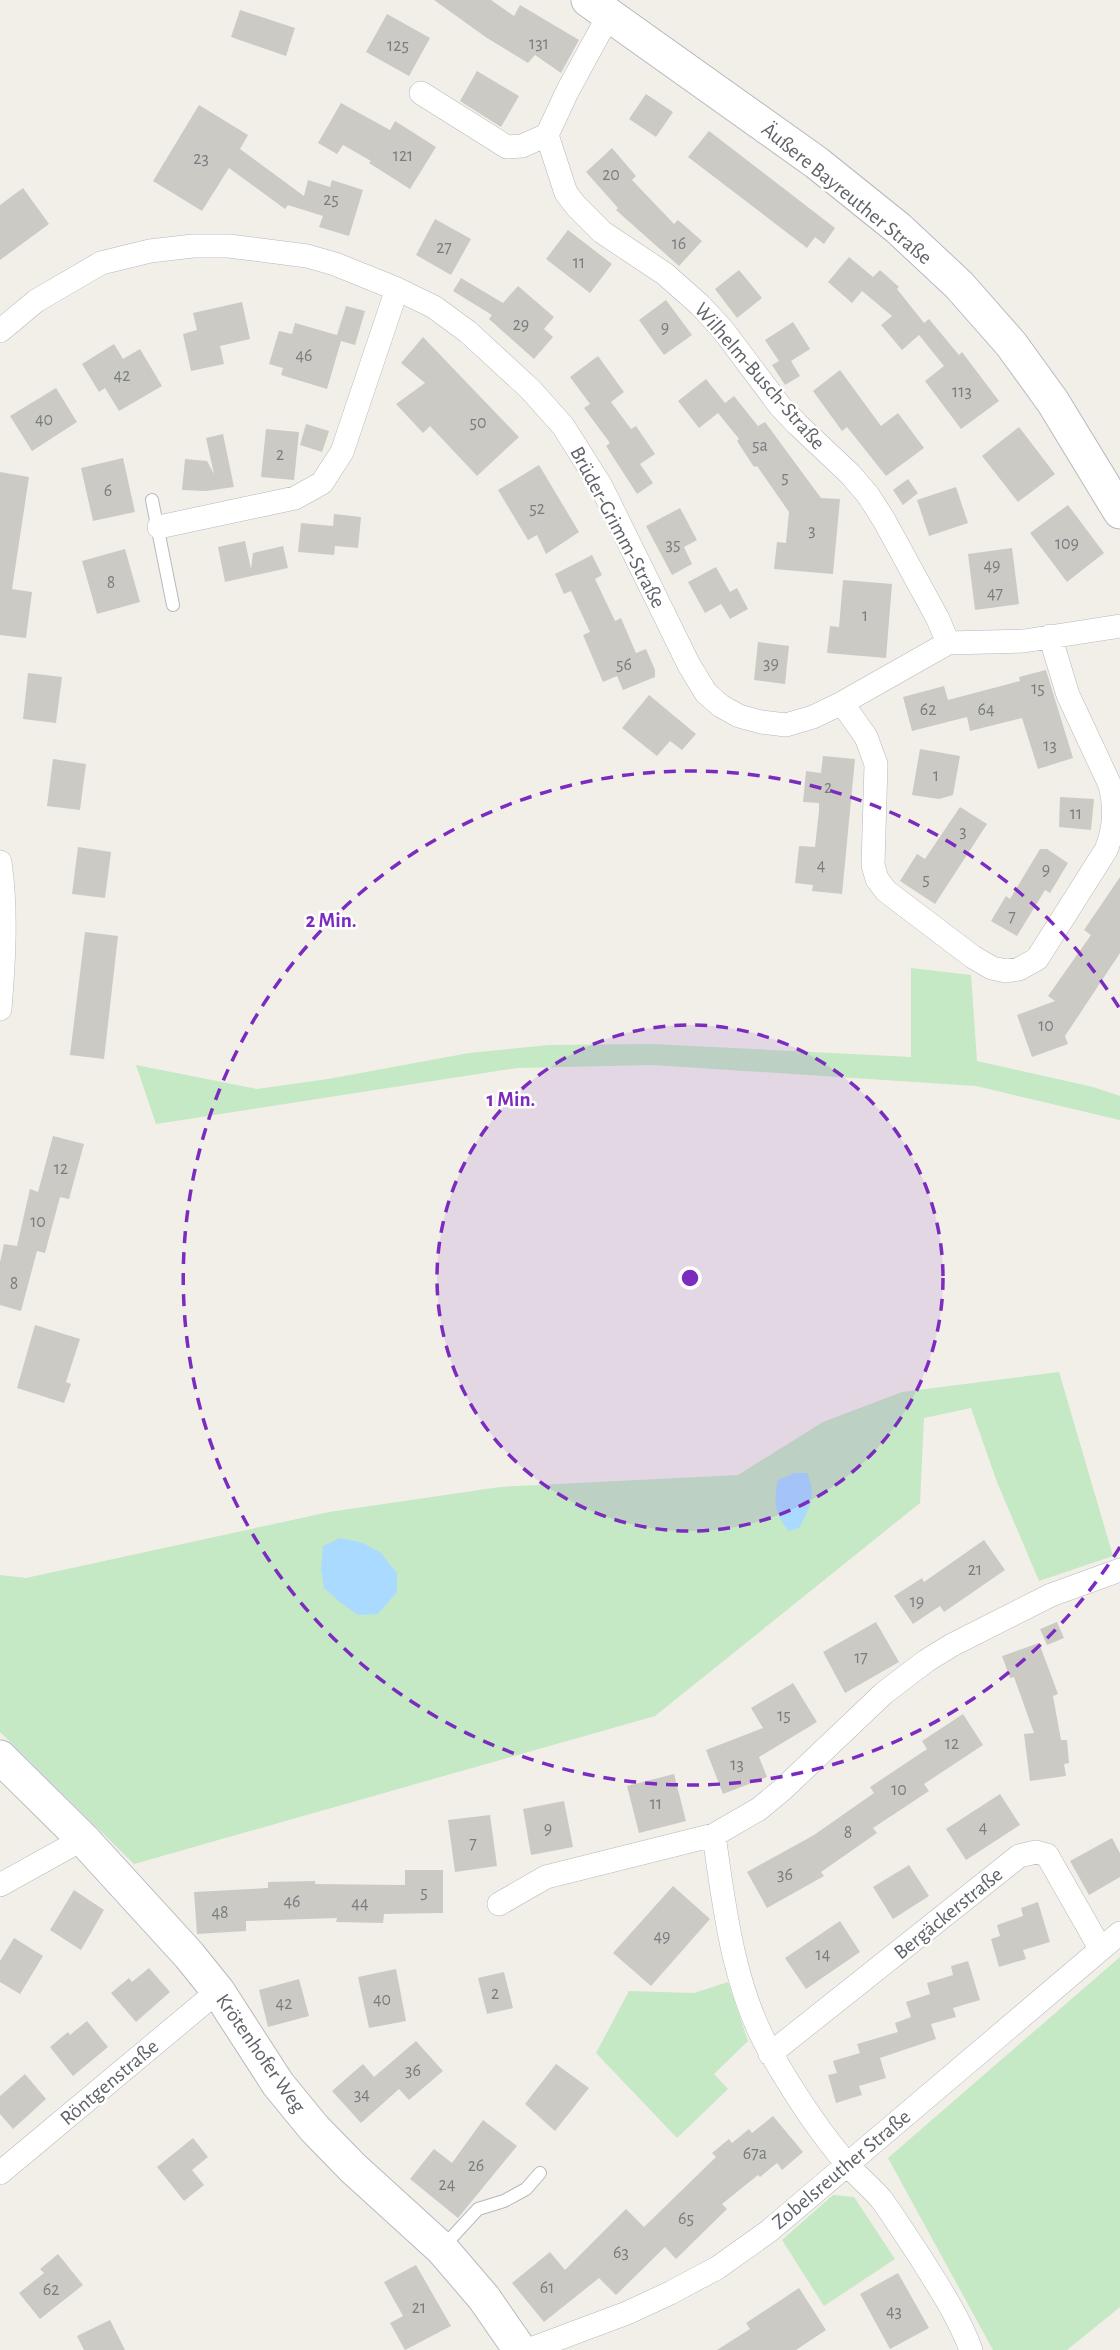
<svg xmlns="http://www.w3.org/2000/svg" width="1120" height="2350" font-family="'Alegreya Sans',sans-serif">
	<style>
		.green { fill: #c5e8c5 }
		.water { fill: #aadaff }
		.building { fill: #cccac5 }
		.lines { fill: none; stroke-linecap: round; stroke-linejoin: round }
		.lane-casing { stroke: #b5b8bc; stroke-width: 14 }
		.street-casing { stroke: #b5b8bc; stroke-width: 24 }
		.secondary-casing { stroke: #b6babf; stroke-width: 35 }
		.lane { stroke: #fff; stroke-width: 12 }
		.street { stroke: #fff; stroke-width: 23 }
		.secondary { stroke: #fff; stroke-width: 33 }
		.ring { fill: none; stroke: #7b2cbf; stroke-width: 3.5; stroke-dasharray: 12 9 }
		.labels { text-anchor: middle; stroke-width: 5; stroke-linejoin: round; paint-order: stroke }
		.number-label { font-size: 18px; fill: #7a7d7f }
		.street-label { font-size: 21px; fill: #5f6368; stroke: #fff }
		.centre { fill: #7b2cbf; stroke: #fff; stroke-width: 3.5 }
		.ring-label { font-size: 21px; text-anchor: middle; font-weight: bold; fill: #7b2cbf; stroke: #fff; stroke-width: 5; stroke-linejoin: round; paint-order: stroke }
	</style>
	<rect width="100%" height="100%" fill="#f1efe8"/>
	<!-- green -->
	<path class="green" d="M 911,968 L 971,975 L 977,1061 L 1093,1087 L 1120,1096 L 1120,1120 L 976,1086 L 653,1065 L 517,1068 L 156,1124 L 136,1065 L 257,1089 L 328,1079 L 469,1053 L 549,1045 L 652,1044 L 911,1057 Z
		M 1059,1372 L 1113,1556 L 1039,1581 L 997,1482 L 971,1408 L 924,1418 L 920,1503 L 655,1716 L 134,1864 L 0,1732 L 0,1575 L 26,1578 L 329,1512 L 500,1487 L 738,1475 L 823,1422 L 902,1392 Z
		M 1120,1957 L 1120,2307 L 1067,2350 L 993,2350 L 888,2158 Z
		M 728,1982 L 748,2041 L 714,2074 L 728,2089 L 677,2138 L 596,2053 L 629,1991 L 694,1993 Z
		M 833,2195 L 854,2197 L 895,2259 L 824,2306 L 782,2240 Z"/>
	<!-- water -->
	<path class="water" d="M 794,1473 L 807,1473 C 817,1494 810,1509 799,1528 L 789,1531 C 775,1515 773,1501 778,1480 Z
		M 340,1538 L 363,1543 L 380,1552 L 397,1573 L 397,1592 L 378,1614 L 358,1615 L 341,1603 L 324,1588 L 321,1569 L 323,1546 Z"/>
	<!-- building -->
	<path class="building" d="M 434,0 L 491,0 L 514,16 L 520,5 L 579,40 L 561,73 L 535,55 L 528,63 L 487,38 Z
		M 240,10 L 295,28 L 286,56 L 231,37 Z
		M 387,14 L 430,38 L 409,76 L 366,52 Z
		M 477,71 L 519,96 L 501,127 L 460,101 Z
		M 646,94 L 673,112 L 656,137 L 629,119 Z
		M 341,103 L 390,130 L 395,121 L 436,147 L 410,189 L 369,163 L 371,161 L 343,145 L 337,154 L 318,143 Z
		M 199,105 L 248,135 L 240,149 L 304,196 L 308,180 L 330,187 L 332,180 L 363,190 L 349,236 L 319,227 L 323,216 L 288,205 L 285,209 L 229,168 L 202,211 L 153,181 Z
		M 709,131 L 835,228 L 824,244 L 815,237 L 807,248 L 688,157 Z
		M 612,148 L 636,176 L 632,180 L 674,224 L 678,220 L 702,241 L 679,266 L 616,210 L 618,208 L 586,172 Z
		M 23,188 L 49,224 L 0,260 L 0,205 Z
		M 435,219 L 471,239 L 451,275 L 416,255 Z
		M 568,230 L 612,264 L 590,293 L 546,259 Z
		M 849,257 L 873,277 L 880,270 L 899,287 L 897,289 L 924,323 L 929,319 L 959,355 L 962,352 L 999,401 L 961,429 L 925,381 L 944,366 L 919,335 L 902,350 L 881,325 L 892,316 L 862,291 L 852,303 L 828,282 Z
		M 739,270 L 762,298 L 737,318 L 715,289 Z
		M 461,278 L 503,303 L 518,286 L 554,317 L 544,329 L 553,337 L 534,359 L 489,319 L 492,315 L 453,291 Z
		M 666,300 L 692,335 L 664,355 L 639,320 Z
		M 242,302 L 250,339 L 220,346 L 224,364 L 191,371 L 183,334 L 197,330 L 193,313 Z
		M 346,306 L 365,311 L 355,345 L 341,341 L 327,389 L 281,375 L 283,368 L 269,364 L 279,331 L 292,334 L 295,323 L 337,335 Z
		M 793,322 L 810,349 L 791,361 L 800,376 L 785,385 L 772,365 L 779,361 L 765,340 Z
		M 423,337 L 519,437 L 477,476 L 430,426 L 423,433 L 396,404 L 425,383 L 401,363 Z
		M 114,344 L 123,359 L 140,349 L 162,386 L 119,411 L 105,388 L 99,392 L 82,364 Z
		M 598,356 L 624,392 L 611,402 L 631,429 L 636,426 L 655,454 L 640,464 L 653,483 L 637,494 L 606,446 L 610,443 L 584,408 L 590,404 L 570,377 Z
		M 840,370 L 881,426 L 898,413 L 924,448 L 886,476 L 847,427 L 842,431 L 813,391 Z
		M 706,379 L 725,403 L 734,396 L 758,426 L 765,422 L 821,498 L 840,499 L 833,574 L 774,569 L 777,542 L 786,543 L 789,512 L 757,466 L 754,467 L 737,441 L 739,439 L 718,413 L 699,428 L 678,401 Z
		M 56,388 L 77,422 L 32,451 L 10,416 Z
		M 306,424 L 329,431 L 322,452 L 300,445 Z
		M 1019,427 L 1055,474 L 1018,502 L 982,456 Z
		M 266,429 L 299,432 L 294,480 L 261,477 Z
		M 223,434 L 234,487 L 206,491 L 182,490 L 185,459 L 207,461 L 214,474 L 206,438 Z
		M 123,458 L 135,512 L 93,521 L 81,468 Z
		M 539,465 L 579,532 L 546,554 L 537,535 L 528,540 L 498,490 Z
		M 0,472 L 29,477 L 12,589 L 32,592 L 26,638 L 0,635 Z
		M 908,479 L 918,493 L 903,505 L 893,490 Z
		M 956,487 L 968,523 L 929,536 L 917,500 Z
		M 1068,505 L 1104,553 L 1067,582 L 1030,533 Z
		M 680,508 L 697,540 L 684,547 L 692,564 L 672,575 L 646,526 Z
		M 334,514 L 361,517 L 358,548 L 335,546 L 334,555 L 298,552 L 301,523 L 333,526 Z
		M 245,541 L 251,569 L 253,553 L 283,546 L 288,568 L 225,582 L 218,547 Z
		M 1012,548 L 1019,604 L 975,610 L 968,554 Z
		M 125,549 L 140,602 L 97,614 L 82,561 Z
		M 592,555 L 602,575 L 595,579 L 615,621 L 621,618 L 636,653 L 646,649 L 655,670 L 655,677 L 623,690 L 617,676 L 603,682 L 583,635 L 590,632 L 571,591 L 564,594 L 555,574 Z
		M 716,567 L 730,592 L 737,588 L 748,609 L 730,619 L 721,604 L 705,613 L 688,582 Z
		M 843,580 L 892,584 L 886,658 L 827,653 L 830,626 L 839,627 Z
		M 758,642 L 789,646 L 785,684 L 754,680 Z
		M 1046,670 L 1073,758 L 1038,769 L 1022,718 L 970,731 L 967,717 L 912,731 L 903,697 L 944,686 L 948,700 L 1020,681 L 1019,677 Z
		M 28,673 L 62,677 L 56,723 L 23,719 Z
		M 649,695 L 696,734 L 682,750 L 670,741 L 657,756 L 622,728 Z
		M 920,749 L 960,756 L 953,795 L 939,799 L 912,795 Z
		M 823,756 L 855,759 L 842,894 L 812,891 L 813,885 L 795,883 L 799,846 L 815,847 L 819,811 L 819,803 L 803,802 L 806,771 L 821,773 Z
		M 53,759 L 86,764 L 80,810 L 47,806 Z
		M 1060,797 L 1094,799 L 1091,830 L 1059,827 Z
		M 960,807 L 987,824 L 935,904 L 900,881 L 917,854 L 925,859 Z
		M 78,847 L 111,852 L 105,898 L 72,894 Z
		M 1040,849 L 1047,849 L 1068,863 L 1050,893 L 1045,890 L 1017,936 L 991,921 L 1006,896 L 1010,899 Z
		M 1120,877 L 1120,953 L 1065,1036 L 1068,1044 L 1032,1057 L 1017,1015 L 1055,1001 L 1048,996 L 1091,935 L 1084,930 Z
		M 85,932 L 118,936 L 104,1059 L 70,1055 Z
		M 53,1136 L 84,1144 L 69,1199 L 60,1197 L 45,1253 L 37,1251 L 21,1311 L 0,1305 L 0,1262 L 4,1244 L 17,1246 L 30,1189 L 38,1192 Z
		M 35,1325 L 80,1339 L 66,1382 L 71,1384 L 64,1403 L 17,1388 Z
		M 984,1540 L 1005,1570 L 944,1612 L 940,1606 L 913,1624 L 894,1596 L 922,1578 L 924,1582 Z
		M 876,1622 L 899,1662 L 845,1693 L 823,1652 Z
		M 1057,1622 L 1064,1638 L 1047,1645 L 1040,1629 Z
		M 1039,1643 L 1058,1694 L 1053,1696 L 1061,1740 L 1067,1740 L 1069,1763 L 1064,1764 L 1066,1776 L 1030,1781 L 1024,1734 L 1034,1733 L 1014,1677 L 1010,1678 L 1002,1656 Z
		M 793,1683 L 817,1722 L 759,1757 L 767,1777 L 723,1794 L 706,1750 L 763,1728 L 751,1708 Z
		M 963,1714 L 983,1745 L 924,1784 L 929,1791 L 873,1828 L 877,1833 L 821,1872 L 824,1876 L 767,1908 L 747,1872 L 814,1835 L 874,1793 L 870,1787 L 927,1749 L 922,1741 Z
		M 674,1774 L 686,1821 L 639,1833 L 627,1786 Z
		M 1000,1794 L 1020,1825 L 966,1860 L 946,1829 Z
		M 564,1801 L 573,1847 L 531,1855 L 523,1809 Z
		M 490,1815 L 497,1866 L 455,1872 L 448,1820 Z
		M 1112,1838 L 1120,1853 L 1120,1877 L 1089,1895 L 1070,1861 Z
		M 909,1865 L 929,1896 L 893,1919 L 873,1887 Z
		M 405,1870 L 443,1870 L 443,1913 L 384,1914 L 383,1923 L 336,1922 L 337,1918 L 246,1921 L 246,1931 L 197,1934 L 194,1892 L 268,1888 L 268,1882 L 315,1881 L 315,1884 L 405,1885 Z
		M 673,1886 L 710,1919 L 651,1986 L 613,1953 Z
		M 74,1890 L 104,1910 L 81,1950 L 50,1930 Z
		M 1038,1902 L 1050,1942 L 1023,1950 L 1026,1959 L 999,1967 L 991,1939 L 1000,1936 L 997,1925 L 1023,1916 L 1021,1908 Z
		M 840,1921 L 860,1952 L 806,1989 L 785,1958 Z
		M 14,1938 L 43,1956 L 20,1994 L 0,1982 L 0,1961 Z
		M 968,1961 L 980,2000 L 953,2008 L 956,2017 L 931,2024 L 936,2039 L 880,2058 L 886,2078 L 859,2086 L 862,2095 L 836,2103 L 828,2075 L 837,2073 L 833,2061 L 860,2053 L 857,2044 L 898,2032 L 895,2023 L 911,2017 L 906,2002 L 930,1994 L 927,1983 L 953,1975 L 951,1966 Z
		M 149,1968 L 170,1992 L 136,2022 L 111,1993 L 129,1978 L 132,1982 Z
		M 396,1969 L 406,2021 L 369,2028 L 358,1977 Z
		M 504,1972 L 513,2008 L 487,2014 L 478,1978 Z
		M 299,1979 L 309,2016 L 268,2027 L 259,1990 Z
		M 87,2021 L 108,2047 L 73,2076 L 50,2047 L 68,2032 L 70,2035 Z
		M 416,2041 L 443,2071 L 409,2100 L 399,2089 L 361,2123 L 332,2091 L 363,2064 L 374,2077 Z
		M 556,2064 L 589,2088 L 555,2131 L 525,2104 Z
		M 25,2074 L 46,2099 L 13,2129 L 0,2114 L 0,2096 Z
		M 773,2116 L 803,2152 L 782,2170 L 777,2163 L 760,2177 L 758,2175 L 722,2204 L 727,2209 L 676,2259 L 665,2247 L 616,2295 L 599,2278 L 544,2322 L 512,2283 L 550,2252 L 565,2270 L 626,2209 L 644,2227 L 716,2157 L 712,2153 L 729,2139 L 732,2143 L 749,2129 L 752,2133 Z
		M 483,2120 L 517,2146 L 458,2218 L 410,2179 L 434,2149 L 452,2163 Z
		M 193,2138 L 208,2157 L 192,2170 L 204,2185 L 184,2201 L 157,2167 Z
		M 58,2254 L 83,2285 L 40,2319 L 19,2293 L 44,2273 L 40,2269 Z
		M 416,2265 L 451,2326 L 405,2350 L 390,2323 L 403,2316 L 384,2282 Z
		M 898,2273 L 929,2328 L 890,2349 L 860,2294 Z
		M 799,2288 L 826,2330 L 796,2350 L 717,2350 L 750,2329 L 746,2323 Z
		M 110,2320 L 125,2350 L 84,2350 L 77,2336 Z"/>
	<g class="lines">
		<!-- lane casing -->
		<g class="lane-casing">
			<path id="lane" d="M 152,500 L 173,605
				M 442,2248 L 478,2209 L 504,2201 L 526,2189 L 540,2173"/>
		</g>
		<!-- street casing -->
		<g class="street-casing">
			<path id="street" d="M 421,93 L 507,147 L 522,146 L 547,135 L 568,90 L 609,15
				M 547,135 L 566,193 L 576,206 L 602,232 L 665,274 L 700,305 L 723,330 L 780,406 L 797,424 L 850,474 L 868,495 L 884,520 L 938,619 L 948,643
				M 0,331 L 36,301 L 101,263 L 150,251 L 193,246 L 229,246 L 307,256 L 335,264 L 397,289 L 434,307 L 468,332 L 530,389 L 563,426 L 601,486 L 689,665 L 706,693 L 721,706 L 739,716 L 761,722 L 786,725 L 813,717 L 842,703 L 948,643 L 1024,641 L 1120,626
				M 159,527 L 295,498 L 322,483 L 342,452 L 397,289
				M 842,703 L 866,737 L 876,764 L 873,865 L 877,879 L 886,891 L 973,957 L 992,968 L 1006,971 L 1019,969 L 1037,959 L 1106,850 C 1115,828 1116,808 1110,785 L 1068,695 L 1050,636
				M 0,862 C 7,911 4,960 0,1009
				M 714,1835 C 724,1907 734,1992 772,2055 C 794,2093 819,2132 848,2165 C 858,2177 871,2187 881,2199 C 894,2216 905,2235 917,2252 C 937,2284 958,2315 971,2350
				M 0,1885 L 83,1839
				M 499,1904 L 546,1877 L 714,1835 L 759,1809 L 782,1790 L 884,1693 L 926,1661 L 952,1645 L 1051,1595 L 1120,1570
				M 770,2054 L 1019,1856 L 1036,1852 L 1047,1855 L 1100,1948
				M 0,2173 L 218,1991
				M 528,2350 L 627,2313 L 670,2293 L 717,2268 L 769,2231 L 1120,1933"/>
		</g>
		<!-- secondary casing -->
		<g class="secondary-casing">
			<path id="secondary" d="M 588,0 L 817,163 L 898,228 L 959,285 L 1011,344 L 1053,402 L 1120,512
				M 0,1757 L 83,1839 L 189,1955 L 218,1991 L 278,2084 L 314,2128 L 353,2168 L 442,2249 L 484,2298 L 520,2350"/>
		</g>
		<!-- lane -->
		<use href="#lane" class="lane"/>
		<!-- street -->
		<use href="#street" class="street"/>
		<!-- secondary -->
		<use href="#secondary" class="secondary"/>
	</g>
	<!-- distance rings -->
	<circle cx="690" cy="1278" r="253" fill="#7b2cbf" fill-opacity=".12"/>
	<g class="ring">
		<circle cx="690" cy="1278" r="253"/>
		<path d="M1120 1547A507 507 0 1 1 1120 1009"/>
	</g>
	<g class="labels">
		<!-- number labels -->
		<g class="number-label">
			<text x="539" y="49">131</text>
			<text x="398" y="51">125</text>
			<text x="403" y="161">121</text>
			<text x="201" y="164">23</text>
			<text x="611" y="180">20</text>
			<text x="331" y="205">25</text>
			<text x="679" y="249">16</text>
			<text x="444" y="253">27</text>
			<text x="579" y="268">11</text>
			<text x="521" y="330">29</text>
			<text x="665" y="333">9</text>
			<text x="304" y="361">46</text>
			<text x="122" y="381">42</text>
			<text x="962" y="397">113</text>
			<text x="44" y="425">40</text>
			<text x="478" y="428">50</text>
			<text x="760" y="451">5a</text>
			<text x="280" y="460">2</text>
			<text x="785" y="483">5</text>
			<text x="108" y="496">6</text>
			<text x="537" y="514">52</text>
			<text x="812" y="536">3</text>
			<text x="1067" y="549">109</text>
			<text x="673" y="550">35</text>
			<text x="992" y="571">49</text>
			<text x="111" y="588">8</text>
			<text x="995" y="599">47</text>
			<text x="865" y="621">1</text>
			<text x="771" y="669">39</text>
			<text x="624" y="670">56</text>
			<text x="1038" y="694">15</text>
			<text x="928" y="715">62</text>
			<text x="986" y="715">64</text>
			<text x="1050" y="751">13</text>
			<text x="936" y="781">1</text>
			<text x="828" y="793">2</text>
			<text x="1076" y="819">11</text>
			<text x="963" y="837">3</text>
			<text x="821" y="871">4</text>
			<text x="1046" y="875">9</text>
			<text x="926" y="885">5</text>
			<text x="1012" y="922">7</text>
			<text x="1046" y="1031">10</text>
			<text x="61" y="1174">12</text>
			<text x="38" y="1227">10</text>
			<text x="14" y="1289">8</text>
			<text x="975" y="1575">21</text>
			<text x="917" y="1607">19</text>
			<text x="861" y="1663">17</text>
			<text x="784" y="1721">15</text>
			<text x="952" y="1749">12</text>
			<text x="737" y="1770">13</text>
			<text x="899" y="1795">10</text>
			<text x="656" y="1809">11</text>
			<text x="983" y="1833">4</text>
			<text x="548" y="1834">9</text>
			<text x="848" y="1838">8</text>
			<text x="473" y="1849">7</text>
			<text x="785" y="1880">36</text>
			<text x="424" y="1898">5</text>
			<text x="292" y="1907">46</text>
			<text x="360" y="1909">44</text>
			<text x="220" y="1918">48</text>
			<text x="662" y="1942">49</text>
			<text x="823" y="1960">14</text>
			<text x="495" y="1999">2</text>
			<text x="382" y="2005">40</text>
			<text x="284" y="2009">42</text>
			<text x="413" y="2076">36</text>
			<text x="362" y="2100">34</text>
			<text x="755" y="2159">67a</text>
			<text x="476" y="2171">26</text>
			<text x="447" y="2190">24</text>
			<text x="686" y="2224">65</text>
			<text x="621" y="2258">63</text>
			<text x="547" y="2293">61</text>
			<text x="51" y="2295">62</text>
			<text x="419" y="2313">21</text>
			<text x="894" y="2317">43</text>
		</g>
		<!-- street labels -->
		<g class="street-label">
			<text transform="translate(847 193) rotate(39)" y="7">Äußere Bayreuther Straße</text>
			<text transform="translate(760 376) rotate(49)" y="7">Wilhelm-Busch-Straße</text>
			<text transform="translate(618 527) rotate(62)" y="7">Brüder-Grimm-Straße</text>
			<text transform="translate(948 1913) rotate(-39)" y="7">Bergäckerstraße</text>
			<text transform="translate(261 2053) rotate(55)" y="7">Krötenhofer Weg</text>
			<text transform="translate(109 2082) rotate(-40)" y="7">Röntgenstraße</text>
			<text transform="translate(841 2169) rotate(-40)" y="7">Zobelsreuther Straße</text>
		</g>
	</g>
	<circle cx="690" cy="1278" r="10" class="centre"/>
	<g class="ring-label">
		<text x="331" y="927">2 Min.</text>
		<text x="511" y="1106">1 Min.</text>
	</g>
</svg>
